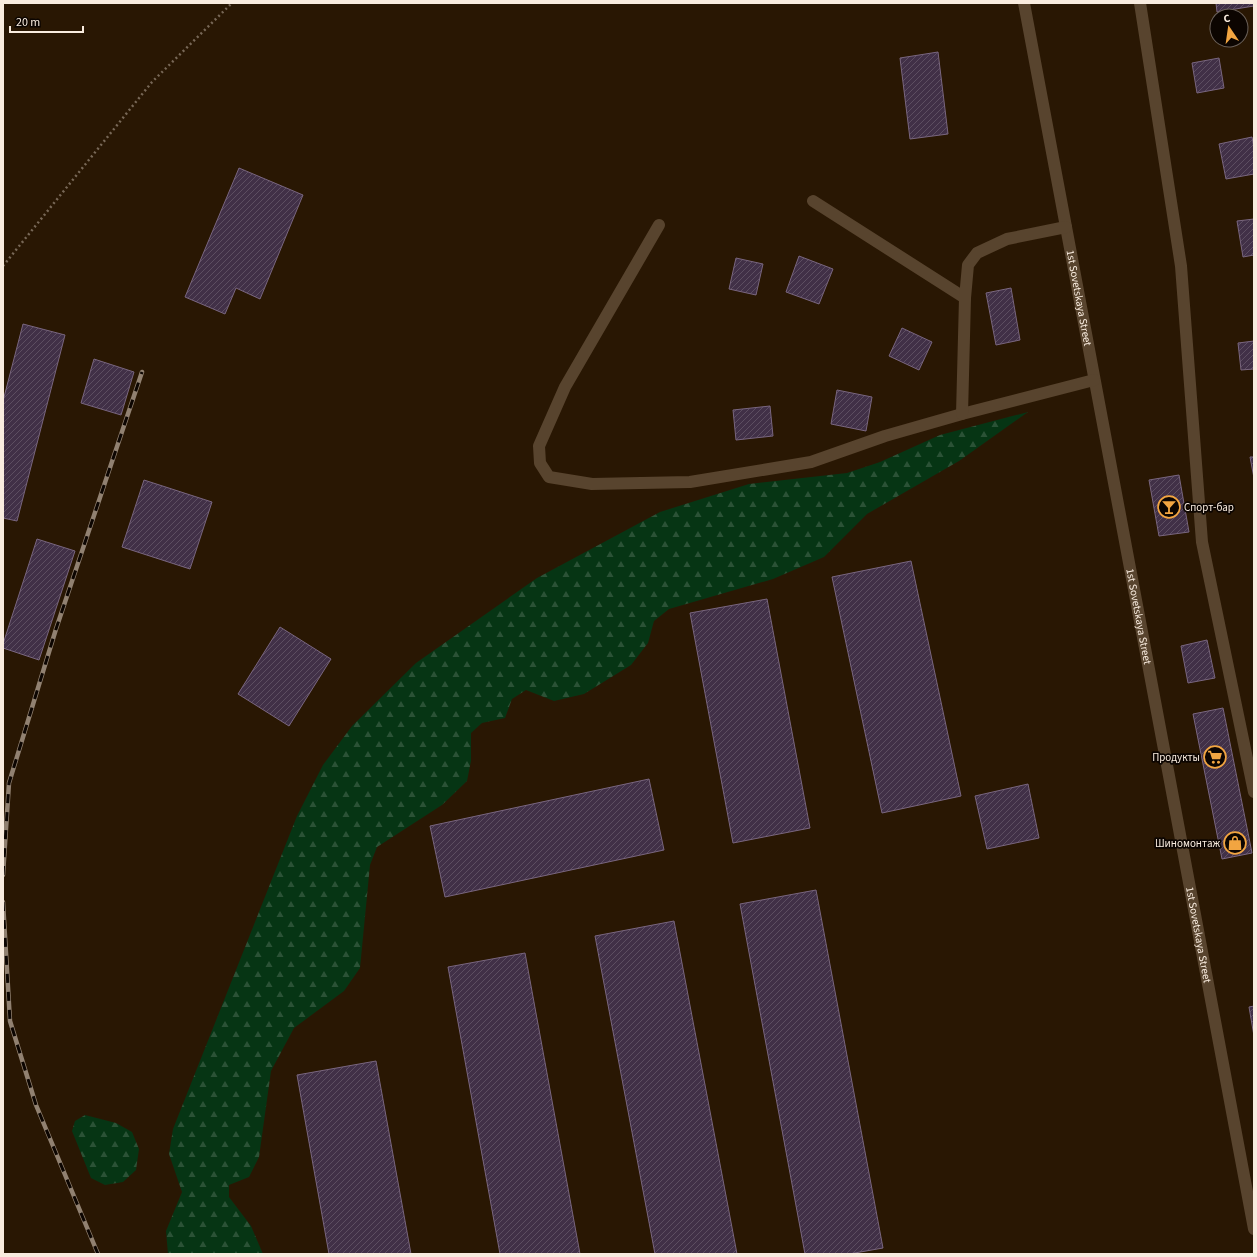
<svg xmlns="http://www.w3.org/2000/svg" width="1257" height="1257" font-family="'Source Sans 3',sans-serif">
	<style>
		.forest { fill: url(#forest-firs) }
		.building { fill: url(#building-hatch); stroke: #79667f }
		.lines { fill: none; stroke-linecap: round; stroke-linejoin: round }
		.path { stroke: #786857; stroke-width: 2.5; stroke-dasharray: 2 3; stroke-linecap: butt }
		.minor { stroke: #58442e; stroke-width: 12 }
		.rail-casing { stroke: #918171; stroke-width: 4.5 }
		.rail { stroke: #0c0501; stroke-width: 3; stroke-dasharray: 9; stroke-linecap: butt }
		.labels { text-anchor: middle; stroke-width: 3.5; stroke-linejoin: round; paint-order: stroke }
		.street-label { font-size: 11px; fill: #f9ecdf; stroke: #0c0501 }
		.poi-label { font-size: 11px; fill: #f9ecdf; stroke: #0c0501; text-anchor: end }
	</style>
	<defs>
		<pattern id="forest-firs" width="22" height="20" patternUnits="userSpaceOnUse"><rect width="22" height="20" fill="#063514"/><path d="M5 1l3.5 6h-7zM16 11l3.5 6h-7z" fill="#2b5236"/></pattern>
		<pattern id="building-hatch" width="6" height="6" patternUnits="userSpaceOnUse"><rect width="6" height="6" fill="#413047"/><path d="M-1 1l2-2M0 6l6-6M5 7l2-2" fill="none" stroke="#5d4e61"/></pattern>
	</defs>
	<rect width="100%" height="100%" fill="#291703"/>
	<!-- forest -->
	<path class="forest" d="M 1028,412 L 959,461 L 867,514 L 824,557 L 773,579 L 669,609 L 654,621 L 648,643 L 631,665 L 584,694 L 554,701 L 526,690 L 512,699 L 505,718 L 482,723 L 471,733 L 471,761 L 467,781 L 442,805 L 377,847 L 370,865 L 360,968 L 344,991 L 294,1028 L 271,1071 L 259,1157 L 249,1177 L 229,1185 L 229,1197 L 251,1226 L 263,1254 L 168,1254 L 166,1231 L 182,1192 L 169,1154 L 173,1129 L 297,816 L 323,765 L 352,726 L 416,663 L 537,578 L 660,512 L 749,484 L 847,473 L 880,462 L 940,435 Z
		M 85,1115 L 116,1123 L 132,1132 L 139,1149 L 136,1170 L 123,1182 L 105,1185 L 91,1178 L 72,1131 L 75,1121 Z"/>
	<!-- building -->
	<path class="building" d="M 1216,3 L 1254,3 L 1254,6 L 1217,12 Z
		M 938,52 L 948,134 L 910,139 L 900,58 Z
		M 1219,58 L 1224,88 L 1197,93 L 1192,63 Z
		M 1252,137 L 1254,148 L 1254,174 L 1226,179 L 1219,144 Z
		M 239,168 L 303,195 L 260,299 L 236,288 L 225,314 L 185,297 Z
		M 1254,219 L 1254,255 L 1243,257 L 1237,221 Z
		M 799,256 L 833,269 L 819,304 L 786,292 Z
		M 736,258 L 763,264 L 756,295 L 729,289 Z
		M 1011,288 L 1020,340 L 996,345 L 986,293 Z
		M 23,324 L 65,335 L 17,521 L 3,518 L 3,401 Z
		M 902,328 L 932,342 L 919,370 L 889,356 Z
		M 1254,341 L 1254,369 L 1241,370 L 1238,343 Z
		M 94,359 L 134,372 L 121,415 L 81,403 Z
		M 837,390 L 872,397 L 866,431 L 831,424 Z
		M 770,406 L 773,436 L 736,440 L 733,410 Z
		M 1250,457 L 1254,457 L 1254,478 Z
		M 1179,475 L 1189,532 L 1159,536 L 1149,480 Z
		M 144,480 L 212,502 L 190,569 L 122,547 Z
		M 37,539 L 75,551 L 39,660 L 3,648 L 3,644 Z
		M 911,561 L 961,796 L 882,813 L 832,577 Z
		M 767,599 L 810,828 L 733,843 L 690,613 Z
		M 280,627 L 331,659 L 289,726 L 238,694 Z
		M 1207,640 L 1215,678 L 1188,683 L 1181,646 Z
		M 1223,708 L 1252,853 L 1222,859 L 1193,714 Z
		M 649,779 L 664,850 L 445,897 L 430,826 Z
		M 1028,784 L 1039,838 L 987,849 L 975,796 Z
		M 816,890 L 883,1248 L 849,1254 L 805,1254 L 740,904 Z
		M 674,921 L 737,1254 L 655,1254 L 595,936 Z
		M 525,953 L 580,1254 L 500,1254 L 448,967 Z
		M 1254,1006 L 1254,1036 L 1249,1007 Z
		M 376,1061 L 411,1254 L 329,1254 L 297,1075 Z"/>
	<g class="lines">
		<!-- path -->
		<path class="path" d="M 3,266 L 152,82 L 232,3"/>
		<!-- minor -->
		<g class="minor">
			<path id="s1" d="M 1024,3 L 1254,1229"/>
			<path d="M 1140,3 L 1181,266 L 1202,542 L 1254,792"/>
			<path d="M 813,201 L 965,298"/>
			<path d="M 659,225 L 565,387 L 539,446 L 540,463 L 549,477 L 592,484 L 690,482 L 811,462 L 885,436 L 962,414 L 1094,380"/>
			<path d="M 962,414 L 965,298 L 968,265 L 977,253 L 1007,239 L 1066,227"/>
		</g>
		<!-- rail casing -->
		<g class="rail-casing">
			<path id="rail" d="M 3,875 L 9,783 L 56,629 L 142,372
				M 3,902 L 10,1021 L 36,1105 L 98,1254"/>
		</g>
		<!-- rail -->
		<use href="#rail" class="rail"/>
	</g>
	<!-- icons -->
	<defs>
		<g id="bar-ring" transform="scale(1.15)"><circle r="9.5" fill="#0c0501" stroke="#f2a541" stroke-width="1.5"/><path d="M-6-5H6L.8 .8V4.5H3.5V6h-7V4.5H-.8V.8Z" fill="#f2a541"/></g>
		<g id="supermarket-ring" transform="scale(1.15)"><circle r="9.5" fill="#0c0501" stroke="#f2a541" stroke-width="1.5"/><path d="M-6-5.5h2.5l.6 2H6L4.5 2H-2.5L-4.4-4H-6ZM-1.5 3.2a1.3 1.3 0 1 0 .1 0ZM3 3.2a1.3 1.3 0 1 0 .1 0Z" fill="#f2a541"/></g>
		<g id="shop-ring" transform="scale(1.15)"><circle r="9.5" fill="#0c0501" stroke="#f2a541" stroke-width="1.5"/><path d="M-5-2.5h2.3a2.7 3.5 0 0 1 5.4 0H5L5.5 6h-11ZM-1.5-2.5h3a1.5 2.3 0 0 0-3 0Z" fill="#f2a541"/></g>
	</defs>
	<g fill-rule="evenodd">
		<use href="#bar-ring" x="1169" y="507"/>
		<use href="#supermarket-ring" x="1215" y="757"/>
		<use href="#shop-ring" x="1235" y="843"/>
	</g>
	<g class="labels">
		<!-- street labels -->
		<g class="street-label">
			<text dy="4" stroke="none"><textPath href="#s1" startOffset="300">1st Sovetskaya Street</textPath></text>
			<text dy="4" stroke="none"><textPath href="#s1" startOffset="624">1st Sovetskaya Street</textPath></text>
			<text dy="4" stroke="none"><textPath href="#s1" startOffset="948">1st Sovetskaya Street</textPath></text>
		</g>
		<!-- poi labels -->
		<g class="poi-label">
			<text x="1184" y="511" text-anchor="start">Спорт-бар</text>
			<text x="1200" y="761">Продукты</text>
			<text x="1220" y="847">Шиномонтаж</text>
		</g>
	</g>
	<!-- border -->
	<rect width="1257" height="1257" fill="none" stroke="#f9ecdf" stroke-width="8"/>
	<!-- north arrow -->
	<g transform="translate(1229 28) rotate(347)"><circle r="19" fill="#0c0501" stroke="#6b615a"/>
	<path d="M0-3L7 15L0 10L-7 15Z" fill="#f2a541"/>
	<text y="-6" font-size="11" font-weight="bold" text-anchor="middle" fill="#f9ecdf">С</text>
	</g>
	<!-- scale -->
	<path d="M10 26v6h73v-6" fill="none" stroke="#f9ecdf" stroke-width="2"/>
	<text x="16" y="26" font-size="12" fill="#f9ecdf" stroke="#0c0501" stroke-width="3" paint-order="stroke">20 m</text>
</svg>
